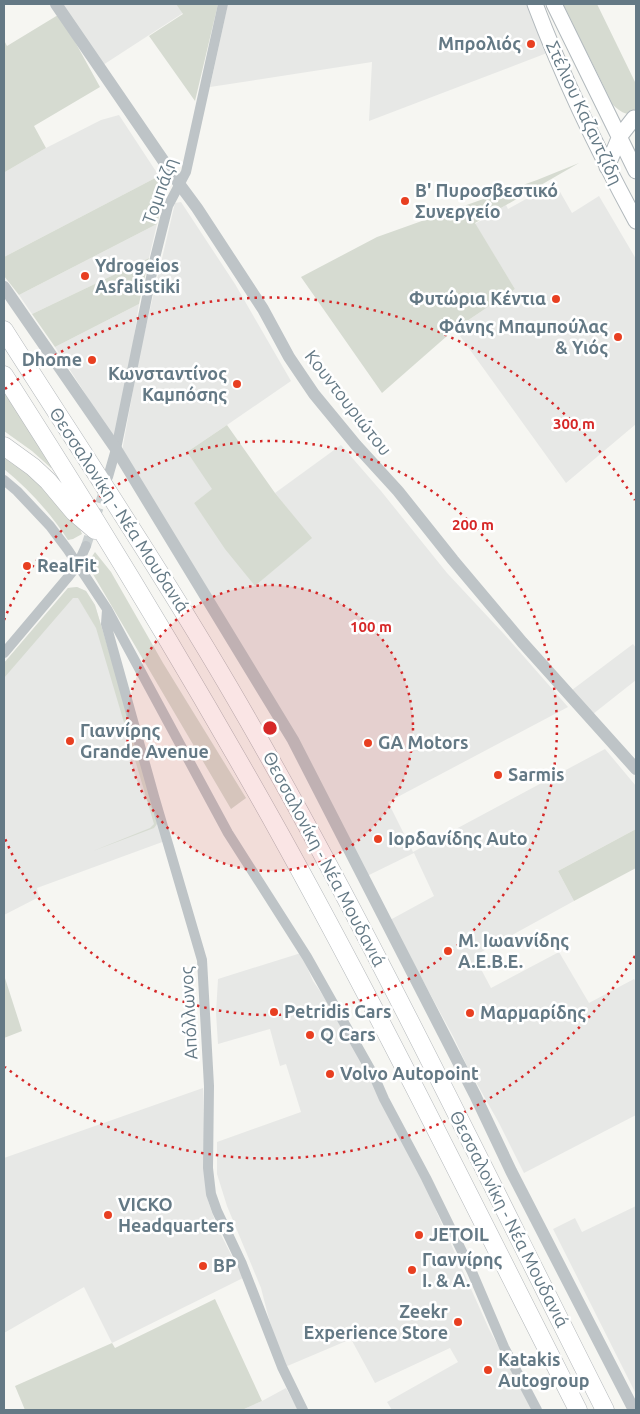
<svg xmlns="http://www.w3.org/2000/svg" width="640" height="1414" font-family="Ubuntu,sans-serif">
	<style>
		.built { fill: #e7e8e6 }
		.green { fill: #d6dbd1 }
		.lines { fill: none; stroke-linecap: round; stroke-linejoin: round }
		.minor-tunnel { stroke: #cad0d1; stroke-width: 10; stroke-dasharray: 10 5; stroke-linecap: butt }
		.secondary-casing { stroke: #b1b8bc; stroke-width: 17 }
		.trunk-casing { stroke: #b4b8bb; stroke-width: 19 }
		.minor { stroke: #bec4c7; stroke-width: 10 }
		.tertiary { stroke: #bec4c7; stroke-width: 12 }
		.secondary { stroke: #fff; stroke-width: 15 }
		.trunk { stroke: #fff; stroke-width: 18 }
		.ring { fill: none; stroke: #d62828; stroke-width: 2.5; stroke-dasharray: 2.5 5 }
		.poi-dot { fill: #e83f21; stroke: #fff; stroke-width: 2 }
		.labels { text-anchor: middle; stroke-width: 5; stroke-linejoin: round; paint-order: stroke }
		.poi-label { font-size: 18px; font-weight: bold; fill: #647985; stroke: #fff; text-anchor: start }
		.street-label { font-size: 18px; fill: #647985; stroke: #fff }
		.centre { fill: #d62828; stroke: #fff; stroke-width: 2.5 }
		.ring-label { font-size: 15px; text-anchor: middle; font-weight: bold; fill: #d62828; stroke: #fff; stroke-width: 5; stroke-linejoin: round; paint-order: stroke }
	</style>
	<rect width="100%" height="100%" fill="#f6f6f2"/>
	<!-- built -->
	<path class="built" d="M 62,4 L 176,4 L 183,13 L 103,65 Z
		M 228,4 L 527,4 L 547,53 L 369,121 L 372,62 L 210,87 Z
		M 119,115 L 159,176 L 4,257 L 4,171 L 5,172 L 46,148 L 101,120 Z
		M 555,183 L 572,213 L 599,196 L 636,259 L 636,424 L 566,483 L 455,329 L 515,289 L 475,224 L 506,205 L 508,209 Z
		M 181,202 L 235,284 L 291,381 L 227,425 L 187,452 L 213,489 L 194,503 L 255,586 L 311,538 L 275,493 L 341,445 L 381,491 L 447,573 L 504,634 L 568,707 L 388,802 L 413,852 L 605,749 L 636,786 L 636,829 L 558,871 L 574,901 L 474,956 L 491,988 L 559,952 L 589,1003 L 634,979 L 636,982 L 636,1115 L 524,1173 L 499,1123 L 468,1068 L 454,1038 L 390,920 L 434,896 L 414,853 L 367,876 L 122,451 L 140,352 L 152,301 L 175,203 Z
		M 157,224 L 149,258 L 32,314 L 19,295 Z
		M 139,304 L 130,363 L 114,440 L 81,387 L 55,347 Z
		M 77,587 L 86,591 L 95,605 L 165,841 L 37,888 L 39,897 L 4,915 L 4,663 L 68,588 Z
		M 633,644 L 636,648 L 636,680 L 593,714 L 572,690 Z
		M 301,953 L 313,981 L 333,1010 L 419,1165 L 437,1213 L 489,1329 L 532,1410 L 392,1410 L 387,1402 L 458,1362 L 450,1348 L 375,1383 L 351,1339 L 285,1367 L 269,1319 L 261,1288 L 227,1206 L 217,1174 L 217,1142 L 301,1112 L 286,1064 L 280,1066 L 270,1029 L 218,1044 L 216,1013 L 218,979 Z
		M 203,1088 L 205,1179 L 208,1201 L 218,1229 L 243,1278 L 112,1343 L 84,1287 L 4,1333 L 4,1158 Z
		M 636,1206 L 636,1394 L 553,1229 L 575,1218 L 582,1232 Z
		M 286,1388 L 298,1410 L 242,1410 L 262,1401 Z"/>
	<!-- green -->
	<path class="green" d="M 176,4 L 218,4 L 195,101 L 149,36 L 183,14 Z
		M 563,4 L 597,4 L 636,84 L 636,112 C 626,117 620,111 613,105 Z
		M 58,15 L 74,40 L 100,87 L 34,126 L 46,148 L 5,172 L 4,40 L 7,46 Z
		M 579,163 L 475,223 L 515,289 L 455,329 L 382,393 L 301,277 L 377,237 L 537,180 Z
		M 159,176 L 166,188 L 157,224 L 19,295 L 4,276 L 4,257 Z
		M 149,258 L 139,304 L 55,347 L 32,314 Z
		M 4,387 L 52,462 L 51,468 L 32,451 L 4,431 Z
		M 227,425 L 275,493 L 312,538 L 255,586 L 225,549 L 194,503 L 212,489 L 187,452 Z
		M 4,452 L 26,468 L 79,526 L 82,534 L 73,539 L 68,540 C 51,514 29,489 4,469 Z
		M 95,552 L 111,572 L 163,663 L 246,798 L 231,809 L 87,564 Z
		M 77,587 L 86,591 L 95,605 L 159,818 L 157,824 L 154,828 L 93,851 L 150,828 L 154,824 L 96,628 L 78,598 L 73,598 L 4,678 L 4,663 L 68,588 Z
		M 636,829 L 636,868 L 574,901 L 558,871 Z
		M 4,975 L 22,1031 L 4,1038 Z
		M 215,1299 L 262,1401 L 242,1410 L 25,1410 L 15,1386 L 112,1343 L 115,1348 Z"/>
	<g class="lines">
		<!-- minor-tunnel -->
		<path class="minor-tunnel" d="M 86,546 L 106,485"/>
		<!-- secondary casing -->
		<g class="secondary-casing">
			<path id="secondary" d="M 535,4 C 563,78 598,151 636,221
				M 554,4 L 636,171
				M 607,167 L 620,136 L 634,118"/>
		</g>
		<!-- trunk casing -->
		<g class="trunk-casing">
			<path id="trunk" d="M 4,330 C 86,459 172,587 248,720 C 377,945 488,1179 605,1410
				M 4,375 C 100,525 193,678 280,834 C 385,1023 480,1218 578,1410
				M 4,446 L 33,467 L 48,481 L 74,512 L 95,530"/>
		</g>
		<!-- minor -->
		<path class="minor" d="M 108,477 L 116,449 L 155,258 L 168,206 L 186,172 L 223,4
			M 4,480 L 17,491 L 50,526 L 68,550 L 107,609 L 228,833 L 307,957 L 374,1076 L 384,1099 L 426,1178 L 472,1272 L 504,1347 L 537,1410
			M 107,610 L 106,624 L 154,796 L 202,960 L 209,1086 L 208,1168 L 211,1194 L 217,1211 L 242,1264 L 282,1367 L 303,1410
			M 4,653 L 69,576 L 77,566 L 86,546"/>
		<!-- tertiary -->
		<path class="tertiary" d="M 56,4 L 180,185 L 197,208 L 263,309 L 289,357 L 314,394 L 356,445 L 398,491 L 453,560 L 522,642 L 636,769
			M 4,287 L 116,449 L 293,740 L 475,1095 L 511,1171 L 634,1410"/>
		<!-- secondary -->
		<use href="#secondary" class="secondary"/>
		<!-- trunk -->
		<use href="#trunk" class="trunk"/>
	</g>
	<!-- distance rings -->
	<circle cx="270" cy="728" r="143" fill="#d62828" fill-opacity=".12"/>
	<g class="ring">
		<circle cx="270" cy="728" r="143"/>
		<path d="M4 620A287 287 0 1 1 4 836"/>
		<path d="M635 956A430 430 0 0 1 5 1067M5 389A430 430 0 0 1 635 500"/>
	</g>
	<!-- markers -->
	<g class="poi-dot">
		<circle cx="531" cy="44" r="5"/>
		<circle cx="405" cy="201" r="5"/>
		<circle cx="85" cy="276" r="5"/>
		<circle cx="556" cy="299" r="5"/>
		<circle cx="618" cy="337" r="5"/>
		<circle cx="92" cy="360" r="5"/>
		<circle cx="237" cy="384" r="5"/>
		<circle cx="27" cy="566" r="5"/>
		<circle cx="70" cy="741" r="5"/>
		<circle cx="368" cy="743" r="5"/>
		<circle cx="498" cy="775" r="5"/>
		<circle cx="378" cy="839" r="5"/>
		<circle cx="448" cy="951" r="5"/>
		<circle cx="274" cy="1012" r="5"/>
		<circle cx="470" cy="1013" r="5"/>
		<circle cx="310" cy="1035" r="5"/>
		<circle cx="330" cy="1074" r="5"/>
		<circle cx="108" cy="1215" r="5"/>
		<circle cx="419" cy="1235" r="5"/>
		<circle cx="203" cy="1266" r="5"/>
		<circle cx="412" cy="1270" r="5"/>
		<circle cx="458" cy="1322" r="5"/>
		<circle cx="488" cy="1370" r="5"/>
	</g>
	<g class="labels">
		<!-- poi labels -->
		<g class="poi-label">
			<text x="521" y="50" text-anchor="end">Μπρολιός</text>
			<text x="415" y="197">Β' Πυροσβεστικό<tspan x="415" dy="21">Συνεργείο</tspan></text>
			<text x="95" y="272">Ydrogeios<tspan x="95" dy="21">Asfalistiki</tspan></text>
			<text x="546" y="305" text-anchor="end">Φυτώρια Κέντια</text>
			<text x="608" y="333" text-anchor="end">Φάνης Μπαμπούλας<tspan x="608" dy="21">&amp; Υιός</tspan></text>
			<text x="82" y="366" text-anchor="end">Dhome</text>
			<text x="227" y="380" text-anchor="end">Κωνσταντίνος<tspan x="227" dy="21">Καμπόσης</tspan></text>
			<text x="37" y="572">RealFit</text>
			<text x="80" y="737">Γιαννίρης<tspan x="80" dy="21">Grande Avenue</tspan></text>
			<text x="378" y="749">GA Motors</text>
			<text x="508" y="781">Sarmis</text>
			<text x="388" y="845">Ιορδανίδης Auto</text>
			<text x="458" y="947">Μ. Ιωαννίδης<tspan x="458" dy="21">Α.Ε.Β.Ε.</tspan></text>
			<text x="284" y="1018">Petridis Cars</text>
			<text x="480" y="1019">Μαρμαρίδης</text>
			<text x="320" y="1041">Q Cars</text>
			<text x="340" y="1080">Volvo Autopoint</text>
			<text x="118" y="1211">VICKO<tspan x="118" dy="21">Headquarters</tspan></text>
			<text x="429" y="1241">JETOIL</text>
			<text x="422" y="1266">Γιαννίρης<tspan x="422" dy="21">Ι. &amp; Α.</tspan></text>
			<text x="213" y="1272">BP</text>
			<text x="448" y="1318" text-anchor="end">Zeekr<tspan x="448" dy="21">Experience Store</tspan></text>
			<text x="498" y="1366">Katakis<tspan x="498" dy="21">Autogroup</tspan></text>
		</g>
		<!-- street labels -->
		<g class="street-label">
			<text transform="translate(584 113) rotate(65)" y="6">Στέλιου Καζαντζίδη</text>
			<text transform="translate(160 191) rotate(-70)" y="6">Τομπάζη</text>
			<text transform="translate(348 403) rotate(52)" y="6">Κουντουριώτου</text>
			<text transform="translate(119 510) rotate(57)" y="6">Θεσσαλονίκη - Νέα Μουδανιά</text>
			<text transform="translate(324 859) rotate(62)" y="6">Θεσσαλονίκη - Νέα Μουδανιά</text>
			<text transform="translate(189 1013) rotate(-93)" y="6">Απόλλωνος</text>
			<text transform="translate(509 1219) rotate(63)" y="6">Θεσσαλονίκη - Νέα Μουδανιά</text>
		</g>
	</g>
	<circle cx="270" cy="728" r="8" class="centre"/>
	<g class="ring-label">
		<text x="574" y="429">300 m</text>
		<text x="473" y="530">200 m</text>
		<text x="371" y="632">100 m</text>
	</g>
	<!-- border -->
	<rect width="640" height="1414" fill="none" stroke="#647985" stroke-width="10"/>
</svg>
